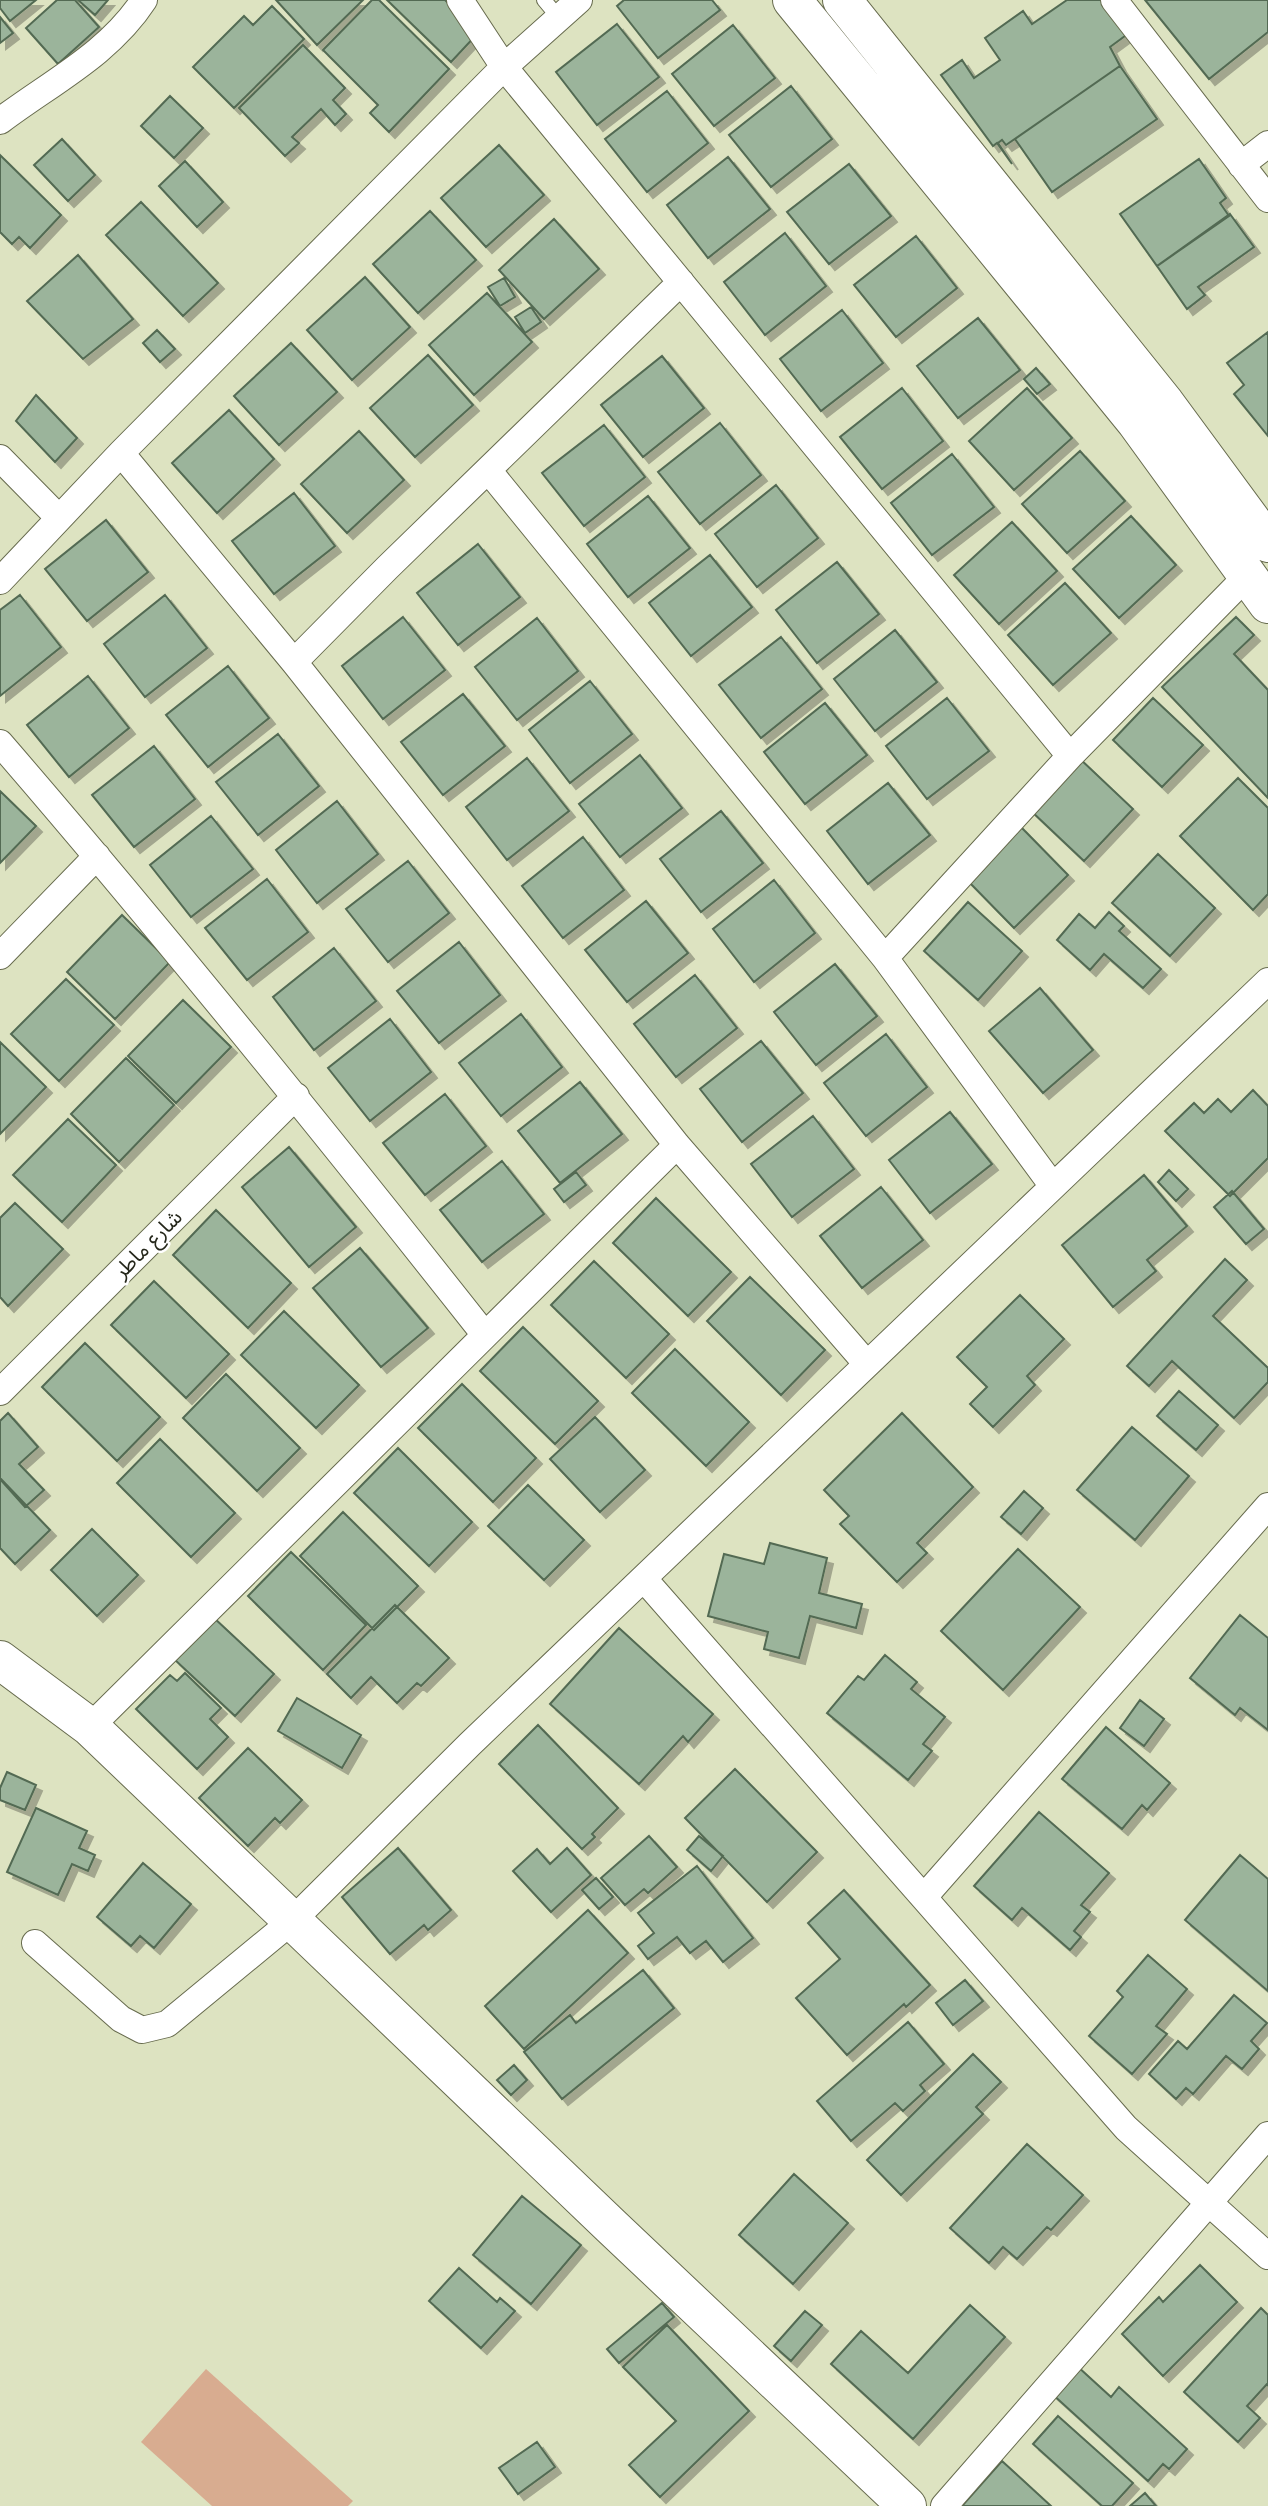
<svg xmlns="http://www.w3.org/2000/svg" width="1268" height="2506" font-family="Helvetica,'Noto Sans Arabic',sans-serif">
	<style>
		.green { fill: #d8ac90 }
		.building { fill: #9bb49b; stroke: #526a53; stroke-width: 2; filter: url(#shadow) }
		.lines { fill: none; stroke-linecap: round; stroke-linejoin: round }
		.lane-casing { stroke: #676b4e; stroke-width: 16 }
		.street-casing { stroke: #676b4e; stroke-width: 28 }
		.secondary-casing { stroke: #676b4e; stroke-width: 40 }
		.primary-casing { stroke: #676b4e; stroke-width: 40 }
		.lane { stroke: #fff; stroke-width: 14 }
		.street { stroke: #fff; stroke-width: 26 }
		.secondary { stroke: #fff; stroke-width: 38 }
		.primary { stroke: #fff; stroke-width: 38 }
		.labels { text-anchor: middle; stroke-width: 5; stroke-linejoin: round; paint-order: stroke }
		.street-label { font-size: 21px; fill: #25271b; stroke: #fff }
	</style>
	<defs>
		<filter id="shadow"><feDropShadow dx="6" dy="6" stdDeviation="0" flood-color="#0004"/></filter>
	</defs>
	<rect width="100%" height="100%" fill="#dde3c1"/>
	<!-- green -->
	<path class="green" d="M 206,2369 L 353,2501 L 348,2506 L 212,2506 L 141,2442 Z"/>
	<!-- building -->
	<path class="building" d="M 0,0 L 36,0 L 10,21 L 0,8 Z
		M 57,0 L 75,0 L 99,27 L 58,64 L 26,28 Z
		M 78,0 L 108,0 L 95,15 Z
		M 276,0 L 363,0 L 317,45 Z
		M 372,0 L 379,0 L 449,69 L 389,132 L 370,113 L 378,105 L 323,50 Z
		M 387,0 L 445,0 L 479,32 L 451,62 Z
		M 624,0 L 712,0 L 720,10 L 658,58 L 617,6 Z
		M 1067,0 L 1106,0 L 1129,33 L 1110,47 L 1120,66 L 1006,145 L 1002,140 L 998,143 L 1012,164 L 997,143 L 993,146 L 941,75 L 962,60 L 974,78 L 1000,60 L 985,38 L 1023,11 L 1032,24 Z
		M 1145,0 L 1268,0 L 1268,32 L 1209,79 Z
		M 272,6 L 304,39 L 234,108 L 193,67 L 244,16 L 253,25 Z
		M 0,17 L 13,33 L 0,43 Z
		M 617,24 L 659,77 L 597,125 L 556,72 Z
		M 733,25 L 775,78 L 714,126 L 672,74 Z
		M 303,45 L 345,88 L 333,100 L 346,114 L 335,125 L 321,109 L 292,137 L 299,143 L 285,156 L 239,108 Z
		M 1120,66 L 1157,119 L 1052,192 L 1015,139 Z
		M 791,86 L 832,139 L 771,187 L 729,135 Z
		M 667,91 L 708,143 L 647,192 L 605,139 Z
		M 170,96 L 203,128 L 174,158 L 141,126 Z
		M 62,139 L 95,175 L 68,201 L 34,165 Z
		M 499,145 L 544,195 L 486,247 L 441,198 Z
		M 0,155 L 61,215 L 30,248 L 19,237 L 12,244 L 0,232 Z
		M 728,157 L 770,209 L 708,258 L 667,205 Z
		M 1199,159 L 1226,198 L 1220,203 L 1229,216 L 1157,266 L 1120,214 Z
		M 185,161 L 223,202 L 197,227 L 159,186 Z
		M 849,164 L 891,216 L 829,264 L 787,212 Z
		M 141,202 L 218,283 L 183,316 L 106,235 Z
		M 430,211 L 476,260 L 418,313 L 373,264 Z
		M 1230,214 L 1254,247 L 1198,287 L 1205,295 L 1187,309 L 1157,266 Z
		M 554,219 L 599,269 L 544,319 L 499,270 Z
		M 785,233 L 826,286 L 765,335 L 724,282 Z
		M 916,236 L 957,288 L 896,337 L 854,285 Z
		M 78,255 L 133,319 L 83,359 L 27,301 Z
		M 365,277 L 410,327 L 352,380 L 307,330 Z
		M 504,278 L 515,297 L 500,306 L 488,287 Z
		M 487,293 L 532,342 L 474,395 L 429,345 Z
		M 531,307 L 541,322 L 525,333 L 515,317 Z
		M 842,310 L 883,363 L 821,411 L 780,359 Z
		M 978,318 L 1020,370 L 958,418 L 917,366 Z
		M 157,330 L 175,349 L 160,362 L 143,343 Z
		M 1268,332 L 1268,436 L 1234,394 L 1244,385 L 1227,363 Z
		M 291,343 L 337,392 L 279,445 L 234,396 Z
		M 428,355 L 473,405 L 415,457 L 370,408 Z
		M 662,356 L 704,408 L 643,457 L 601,405 Z
		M 1036,368 L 1050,384 L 1037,394 L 1024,379 Z
		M 902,388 L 943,441 L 882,489 L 840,437 Z
		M 1027,388 L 1072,438 L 1014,490 L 969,441 Z
		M 36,395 L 77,438 L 55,462 L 16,421 Z
		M 229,410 L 274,459 L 217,513 L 172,463 Z
		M 720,423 L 761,475 L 700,524 L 658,472 Z
		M 604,425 L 645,477 L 584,526 L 542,473 Z
		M 359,431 L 404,480 L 347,533 L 301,484 Z
		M 1080,451 L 1125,501 L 1067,553 L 1022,504 Z
		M 952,454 L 994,507 L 932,555 L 891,503 Z
		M 776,485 L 818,538 L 757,587 L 715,534 Z
		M 294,493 L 335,546 L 274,594 L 232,541 Z
		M 648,496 L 690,548 L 628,597 L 587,544 Z
		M 1131,516 L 1176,565 L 1119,618 L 1073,569 Z
		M 106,520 L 148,572 L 87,621 L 45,569 Z
		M 1012,522 L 1057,571 L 999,624 L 954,575 Z
		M 478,544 L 520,597 L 458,645 L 417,593 Z
		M 710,555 L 752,607 L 691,656 L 649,603 Z
		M 837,562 L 879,614 L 817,663 L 776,610 Z
		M 1065,583 L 1111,633 L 1053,685 L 1008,635 Z
		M 20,595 L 61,647 L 0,696 L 0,610 Z
		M 165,595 L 207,648 L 145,697 L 104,644 Z
		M 403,617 L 445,670 L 383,719 L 342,666 Z
		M 1236,617 L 1254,635 L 1234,654 L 1268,690 L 1268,798 L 1162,687 Z
		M 537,618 L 578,671 L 517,720 L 475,667 Z
		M 895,630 L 937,682 L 875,731 L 834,679 Z
		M 781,637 L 822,689 L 761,738 L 719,685 Z
		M 228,666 L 269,718 L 208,767 L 166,715 Z
		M 88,676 L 129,728 L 69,777 L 27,725 Z
		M 590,681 L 632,734 L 570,783 L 529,730 Z
		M 463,694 L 505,746 L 443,795 L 401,742 Z
		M 947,698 L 989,751 L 927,799 L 886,746 Z
		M 1153,698 L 1203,745 L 1162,787 L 1113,740 Z
		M 825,703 L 867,755 L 805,804 L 764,752 Z
		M 278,734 L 319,786 L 258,835 L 216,782 Z
		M 154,746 L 195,799 L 134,847 L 92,795 Z
		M 640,755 L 682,808 L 620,857 L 579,804 Z
		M 1078,757 L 1133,809 L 1084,861 L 1029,809 Z
		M 527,758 L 569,811 L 507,860 L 466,807 Z
		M 1238,778 L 1268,808 L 1268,894 L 1253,910 L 1180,836 Z
		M 888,783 L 930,835 L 868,884 L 827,831 Z
		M 0,791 L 36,826 L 0,863 Z
		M 337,801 L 378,854 L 317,903 L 276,850 Z
		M 721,811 L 763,863 L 701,912 L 660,859 Z
		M 211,816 L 253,869 L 191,917 L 150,865 Z
		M 1020,826 L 1068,875 L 1014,928 L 966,879 Z
		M 583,837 L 624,890 L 563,938 L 522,886 Z
		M 1158,854 L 1215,908 L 1170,956 L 1112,903 Z
		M 408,861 L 449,913 L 388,962 L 346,909 Z
		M 267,879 L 308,932 L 247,980 L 205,928 Z
		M 774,880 L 815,933 L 754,982 L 713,929 Z
		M 646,901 L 688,953 L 627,1002 L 585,950 Z
		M 968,902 L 1022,951 L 978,1000 L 924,951 Z
		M 1109,912 L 1124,926 L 1119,931 L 1161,969 L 1143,988 L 1104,954 L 1090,970 L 1057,940 L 1079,914 L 1095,928 Z
		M 122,915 L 170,962 L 115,1019 L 67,972 Z
		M 459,942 L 500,995 L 439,1043 L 397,991 Z
		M 334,948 L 376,1001 L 314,1050 L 273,997 Z
		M 835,964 L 877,1016 L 816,1065 L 774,1012 Z
		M 695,975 L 737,1028 L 676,1077 L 634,1024 Z
		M 66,979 L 114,1025 L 59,1081 L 11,1034 Z
		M 1040,988 L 1093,1050 L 1043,1093 L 989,1031 Z
		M 183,1000 L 231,1047 L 176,1103 L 128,1056 Z
		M 521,1014 L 562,1067 L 501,1116 L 459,1063 Z
		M 390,1019 L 431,1072 L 370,1121 L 328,1068 Z
		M 886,1034 L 927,1087 L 866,1136 L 824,1083 Z
		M 761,1041 L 803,1093 L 742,1142 L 700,1089 Z
		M 0,1042 L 46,1087 L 0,1134 Z
		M 126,1058 L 174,1105 L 119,1162 L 71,1114 Z
		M 580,1082 L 622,1134 L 560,1183 L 518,1131 Z
		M 1253,1090 L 1268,1106 L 1268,1158 L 1230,1196 L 1165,1131 L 1194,1103 L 1204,1113 L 1218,1099 L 1231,1112 Z
		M 445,1094 L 486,1146 L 425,1195 L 383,1143 Z
		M 950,1112 L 992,1164 L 930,1213 L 889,1160 Z
		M 813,1116 L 854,1169 L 792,1217 L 751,1164 Z
		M 68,1119 L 116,1165 L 62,1222 L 13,1175 Z
		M 289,1147 L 356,1227 L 309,1267 L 242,1187 Z
		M 502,1161 L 544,1214 L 482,1262 L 440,1210 Z
		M 1169,1170 L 1188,1189 L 1176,1201 L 1158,1182 Z
		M 576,1172 L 586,1185 L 564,1202 L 554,1189 Z
		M 1144,1175 L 1187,1226 L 1147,1260 L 1156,1271 L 1113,1307 L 1062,1245 Z
		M 881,1187 L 923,1240 L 862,1288 L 820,1236 Z
		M 1232,1191 L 1264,1229 L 1246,1244 L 1214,1207 Z
		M 656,1198 L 731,1272 L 688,1316 L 613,1243 Z
		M 15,1203 L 63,1249 L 8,1306 L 0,1297 L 0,1218 Z
		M 216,1210 L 291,1283 L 248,1328 L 173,1255 Z
		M 360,1248 L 428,1328 L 381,1367 L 313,1288 Z
		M 1225,1259 L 1247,1280 L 1213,1316 L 1268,1368 L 1268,1382 L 1234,1418 L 1172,1361 L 1149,1386 L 1127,1366 Z
		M 594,1261 L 669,1334 L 626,1378 L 551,1305 Z
		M 750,1277 L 825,1350 L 781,1395 L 707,1321 Z
		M 154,1281 L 229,1354 L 186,1398 L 111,1325 Z
		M 1020,1295 L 1064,1339 L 1027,1376 L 1035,1385 L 993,1427 L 970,1404 L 987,1387 L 957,1357 Z
		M 284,1311 L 359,1385 L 316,1428 L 241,1355 Z
		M 523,1327 L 598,1401 L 555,1444 L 480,1371 Z
		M 85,1343 L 160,1417 L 117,1461 L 42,1387 Z
		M 675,1349 L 749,1422 L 706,1466 L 632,1393 Z
		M 226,1374 L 300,1448 L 257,1491 L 183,1418 Z
		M 462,1384 L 536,1458 L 493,1502 L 418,1428 Z
		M 1179,1391 L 1218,1425 L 1196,1450 L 1157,1416 Z
		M 8,1413 L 38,1447 L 19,1464 L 44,1490 L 25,1507 L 0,1479 L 0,1421 Z
		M 902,1413 L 973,1487 L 917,1543 L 927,1553 L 897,1582 L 840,1524 L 849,1516 L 824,1490 Z
		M 595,1417 L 645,1470 L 600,1512 L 550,1459 Z
		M 1132,1427 L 1189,1476 L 1135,1540 L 1077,1490 Z
		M 160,1439 L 235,1513 L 191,1557 L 117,1483 Z
		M 398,1448 L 472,1522 L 429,1566 L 354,1493 Z
		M 0,1478 L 50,1530 L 15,1564 L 0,1548 Z
		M 528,1485 L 584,1540 L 544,1580 L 488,1526 Z
		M 1024,1491 L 1043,1508 L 1021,1534 L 1001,1517 Z
		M 343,1512 L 418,1586 L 374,1630 L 300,1556 Z
		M 92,1529 L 138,1575 L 97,1616 L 51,1570 Z
		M 770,1543 L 827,1558 L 819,1593 L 862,1604 L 856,1628 L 810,1616 L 799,1658 L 764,1649 L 768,1632 L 708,1616 L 724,1554 L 764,1564 Z
		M 1018,1549 L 1080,1607 L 1003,1690 L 941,1631 Z
		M 291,1552 L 366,1625 L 323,1670 L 248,1596 Z
		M 395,1605 L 449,1658 L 421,1686 L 417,1683 L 397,1703 L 371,1677 L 351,1698 L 327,1674 Z
		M 1240,1615 L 1268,1638 L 1268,1730 L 1240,1708 L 1235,1715 L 1190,1678 Z
		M 213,1617 L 274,1674 L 235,1716 L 174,1659 Z
		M 619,1628 L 713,1714 L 688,1742 L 683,1736 L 639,1784 L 550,1704 Z
		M 885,1655 L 917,1682 L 911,1689 L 945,1717 L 923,1744 L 932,1751 L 908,1780 L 827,1713 L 858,1676 L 864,1680 Z
		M 185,1673 L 221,1708 L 210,1719 L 228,1737 L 197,1769 L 136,1709 L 170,1675 L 177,1681 Z
		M 297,1698 L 361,1735 L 342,1768 L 278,1731 Z
		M 1140,1700 L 1164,1719 L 1144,1746 L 1120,1728 Z
		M 538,1725 L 618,1808 L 592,1834 L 595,1837 L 582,1849 L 499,1764 Z
		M 1106,1727 L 1170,1783 L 1147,1810 L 1142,1805 L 1122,1829 L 1062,1779 Z
		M 248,1748 L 302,1800 L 280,1823 L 275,1818 L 248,1846 L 199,1798 Z
		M 735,1769 L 817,1852 L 767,1902 L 685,1818 Z
		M 7,1772 L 36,1785 L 25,1810 L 0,1800 L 0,1788 Z
		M 36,1808 L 87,1831 L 79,1848 L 95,1855 L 88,1871 L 72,1864 L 58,1895 L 7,1872 Z
		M 1039,1812 L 1109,1873 L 1081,1905 L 1090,1912 L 1074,1931 L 1081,1937 L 1070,1950 L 1022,1908 L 1012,1920 L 974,1886 Z
		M 649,1836 L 677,1867 L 648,1893 L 644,1889 L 625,1905 L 601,1878 Z
		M 699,1836 L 723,1856 L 711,1871 L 687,1850 Z
		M 398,1848 L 451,1910 L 428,1930 L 424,1925 L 390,1954 L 342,1897 Z
		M 567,1848 L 591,1875 L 551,1912 L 513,1871 L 537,1849 L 550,1864 Z
		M 1240,1855 L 1268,1879 L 1268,1991 L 1185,1920 Z
		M 143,1863 L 191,1904 L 154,1948 L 140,1936 L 131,1946 L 97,1917 Z
		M 697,1866 L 753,1938 L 723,1962 L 706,1941 L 690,1953 L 677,1937 L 648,1959 L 638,1946 L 654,1933 L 638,1913 Z
		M 596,1878 L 613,1897 L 599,1909 L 582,1890 Z
		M 844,1890 L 930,1985 L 906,2007 L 904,2004 L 847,2055 L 796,1998 L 840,1959 L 808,1923 Z
		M 588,1910 L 628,1953 L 524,2049 L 485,2006 Z
		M 1148,1955 L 1187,1989 L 1156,2026 L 1167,2034 L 1132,2074 L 1089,2036 L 1123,1997 L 1117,1991 Z
		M 643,1970 L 674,2008 L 562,2099 L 524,2052 L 570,2015 L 576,2023 Z
		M 965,1980 L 983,2001 L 953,2025 L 936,2003 Z
		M 1234,1995 L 1267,2023 L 1251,2041 L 1259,2049 L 1242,2069 L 1226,2056 L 1193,2094 L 1186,2088 L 1176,2099 L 1149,2074 L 1178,2041 L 1187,2049 Z
		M 908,2022 L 944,2064 L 920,2085 L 925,2091 L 903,2111 L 895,2103 L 851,2141 L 817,2101 Z
		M 973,2054 L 1001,2082 L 976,2107 L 983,2114 L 901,2195 L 867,2160 Z
		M 514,2065 L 527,2080 L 511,2095 L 497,2080 Z
		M 1027,2144 L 1083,2195 L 1051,2230 L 1047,2227 L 1017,2259 L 1003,2247 L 989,2263 L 950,2228 Z
		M 794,2174 L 848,2223 L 793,2284 L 739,2235 Z
		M 522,2196 L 581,2245 L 531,2304 L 473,2255 Z
		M 1200,2265 L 1237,2302 L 1163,2376 L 1122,2334 L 1159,2297 L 1163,2302 Z
		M 459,2268 L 497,2302 L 500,2298 L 515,2311 L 481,2348 L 429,2301 Z
		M 662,2303 L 674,2317 L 619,2363 L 607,2349 Z
		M 970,2305 L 1005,2337 L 913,2439 L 831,2364 L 861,2331 L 908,2373 Z
		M 1261,2308 L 1268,2315 L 1268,2386 L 1267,2384 L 1247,2406 L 1260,2418 L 1238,2442 L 1184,2392 Z
		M 805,2311 L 822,2325 L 791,2361 L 774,2346 Z
		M 667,2325 L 749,2411 L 660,2497 L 629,2465 L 676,2421 L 623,2367 Z
		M 1065,2355 L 1111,2397 L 1119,2387 L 1187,2449 L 1169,2469 L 1163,2464 L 1148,2481 L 1040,2383 Z
		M 1058,2416 L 1133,2483 L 1112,2506 L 1102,2506 L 1033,2444 Z
		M 537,2442 L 555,2467 L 518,2494 L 499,2468 Z
		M 1002,2461 L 1051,2506 L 962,2506 Z
		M 1145,2493 L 1156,2506 L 1130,2506 Z"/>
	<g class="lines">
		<!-- lane casing -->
		<g class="lane-casing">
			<path id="lane" d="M 544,0 L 559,18"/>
		</g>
		<!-- street casing -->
		<g class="street-casing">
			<path id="street" d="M 460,0 L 504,67 L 1070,756
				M 1114,0 L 1268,199
				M 0,121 C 50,83 109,54 144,0
				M 1241,165 L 1268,144
				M 121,453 L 294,662 L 677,1145 L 866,1363
				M 0,458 L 59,518
				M 488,470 L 885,958 L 1052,1185
				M 0,581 L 121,453 L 504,67 L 579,0
				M 294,662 L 387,568 L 681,282
				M 0,743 C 167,936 327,1135 485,1335
				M 0,956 L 97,856
				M 885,958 L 1070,756 L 1247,576
				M 0,1392 L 296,1096
				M 644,1579 L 1126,2128 L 1268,2256
				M 90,1727 L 677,1145
				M 924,1897 L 1268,1506
				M 35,1943 L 121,2019 L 142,2030 L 167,2024 L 292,1921 L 470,1744 L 1268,981
				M 944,2506 L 1268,2135"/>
		</g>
		<!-- secondary casing -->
		<g class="secondary-casing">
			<path id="secondary" d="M 0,1660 L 90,1727 L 611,2226 L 907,2506"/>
		</g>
		<!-- primary casing -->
		<g class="primary-casing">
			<path id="primary" d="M 792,0 L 1136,422 L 1268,604
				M 842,0 L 1165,403 L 1268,543"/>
		</g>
		<!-- lane -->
		<use href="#lane" class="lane"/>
		<!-- street -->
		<use href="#street" class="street"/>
		<!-- secondary -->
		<use href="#secondary" class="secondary"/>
		<!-- primary -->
		<use href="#primary" class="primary"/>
	</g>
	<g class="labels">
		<!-- street labels -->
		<g class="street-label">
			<text transform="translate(148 1244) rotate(-45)" y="7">شارع ماطر</text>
		</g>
	</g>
</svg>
